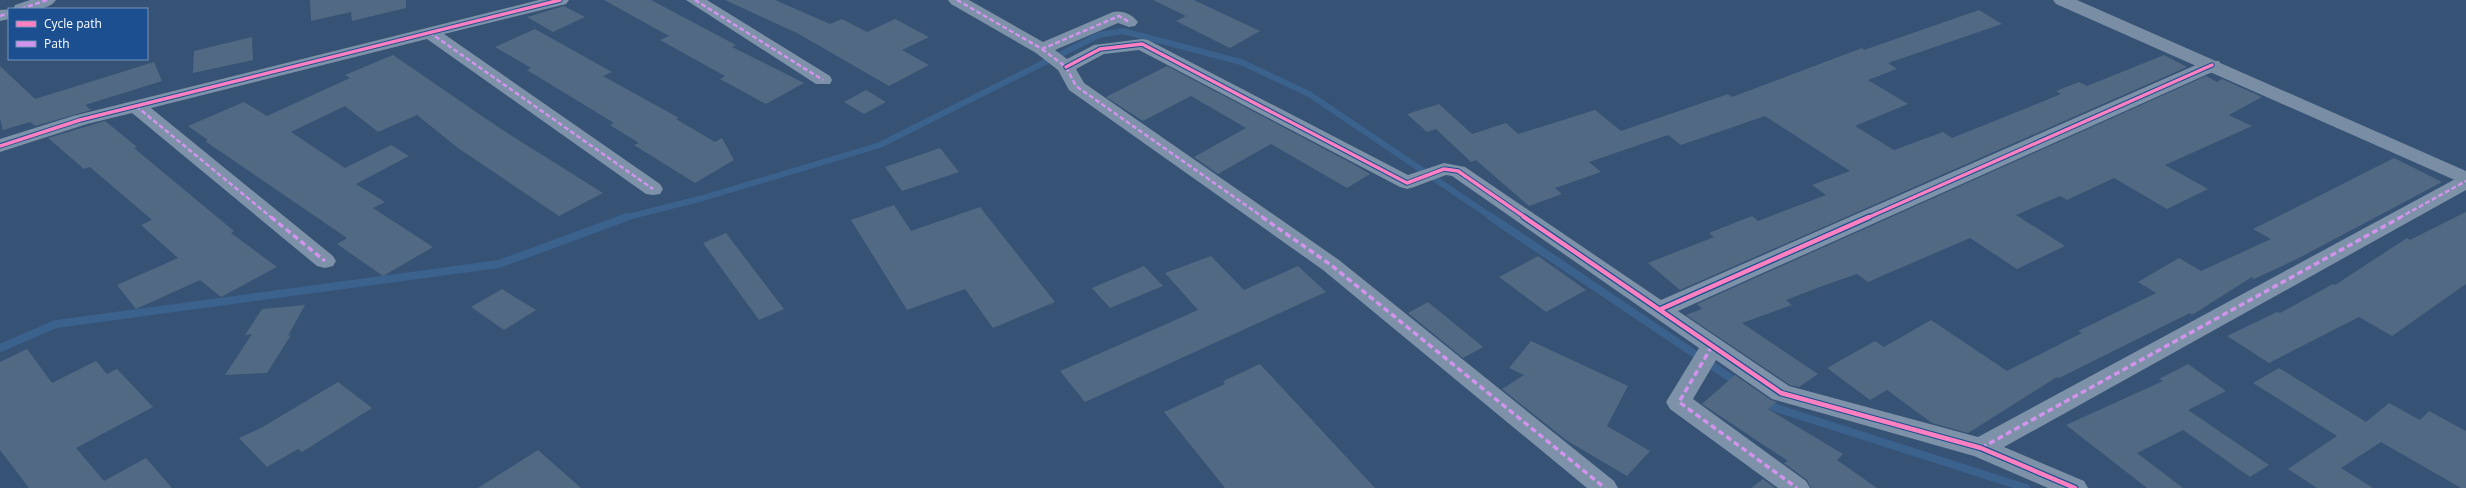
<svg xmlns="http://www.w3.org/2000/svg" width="2466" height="488" font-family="'Open Sans',sans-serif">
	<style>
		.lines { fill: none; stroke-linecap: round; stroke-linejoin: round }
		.stream-far1 { stroke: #3b618d; stroke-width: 6 }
		.stream { stroke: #3b618d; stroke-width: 8 }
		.building { fill: #526984 }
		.minor { fill: #7d92a8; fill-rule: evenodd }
		.secondary { fill: #798da4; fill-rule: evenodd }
		.quiet-far1 { stroke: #d193ec; stroke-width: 2.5; stroke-dasharray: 5 2.5; stroke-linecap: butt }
		.quiet { stroke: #d193ec; stroke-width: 3.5; stroke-dasharray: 6 3.5; stroke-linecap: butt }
		.cycleway-far1-casing { stroke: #1b4f8f; stroke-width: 5.5 }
		.cycleway-casing { stroke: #1b4f8f; stroke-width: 7 }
		.cycleway-far1 { stroke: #ff80c0; stroke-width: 3.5 }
		.cycleway { stroke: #ff80c0; stroke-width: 4.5 }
	</style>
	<rect width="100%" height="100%" fill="#365274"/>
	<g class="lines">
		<!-- stream-far1 -->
		<path class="stream-far1" d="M 624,218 L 703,198 L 880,145 L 1099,35 L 1123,31 L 1241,62 L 1309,94 L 1493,218"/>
		<!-- stream -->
		<path class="stream" d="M 1491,217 L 1738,383
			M 0,348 L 56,324 L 499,264 L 627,217
			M 1765,401 L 1773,407 L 2026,488"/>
	</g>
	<!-- building -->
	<path class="building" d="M 310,0 L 406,0 L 406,8 L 352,21 L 351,12 L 311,21 Z
		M 604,0 L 651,0 L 736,45 L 732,47 L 804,83 L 766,104 L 720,79 L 725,76 L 660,40 L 669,36 Z
		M 725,0 L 775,0 L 830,24 L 842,19 L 867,32 L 895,19 L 929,37 L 902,50 L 929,65 L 889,86 L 797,33 Z
		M 1153,0 L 1194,0 L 1260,31 L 1230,48 L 1176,21 L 1186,16 Z
		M 564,6 L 585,17 L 553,32 L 527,17 Z
		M 1979,10 L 2002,24 L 1888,63 L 1897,69 L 1868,80 L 1908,104 L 1855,126 L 1894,150 L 1943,132 L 1952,138 L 2061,94 L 2056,91 L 2079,82 L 2087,86 L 2164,55 L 2187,67 L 1680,290 L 1648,263 L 1714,237 L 1709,233 L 1752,216 L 1758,221 L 1826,195 L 1812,185 L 1850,171 L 1765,116 L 1681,145 L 1668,135 L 1589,162 L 1601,172 L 1555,188 L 1562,194 L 1529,206 L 1476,160 L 1471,162 L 1436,129 L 1427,132 L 1407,114 L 1439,104 L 1472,134 L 1506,123 L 1518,134 L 1595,110 L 1621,131 L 1728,94 L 1732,97 L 1862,48 L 1864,50 Z
		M 535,29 L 612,72 L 603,76 L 679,118 L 676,119 L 715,142 L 722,138 L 734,160 L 695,183 L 634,145 L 639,143 L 610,125 L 614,123 L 527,70 L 531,68 L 495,47 Z
		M 252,37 L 253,60 L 193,73 L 194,51 Z
		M 393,55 L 501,129 L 603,193 L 559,216 L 458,148 L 417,115 L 378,132 L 345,106 L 291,132 L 345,168 L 391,145 L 409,156 L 356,184 L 385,202 L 373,208 L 433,247 L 383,276 L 337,244 L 347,238 L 205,141 L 208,140 L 188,126 L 244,102 L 267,116 L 350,78 L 345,75 Z
		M 154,62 L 162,81 L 85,105 L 91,110 L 35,126 L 30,122 L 3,130 L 0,118 L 0,66 L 35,99 Z
		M 1167,66 L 1353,164 L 1370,174 L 1347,188 L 1271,144 L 1218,174 L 1194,157 L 1246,128 L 1191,96 L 1143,121 L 1106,97 Z
		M 2206,76 L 2217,82 L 2222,79 L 2262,97 L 2229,115 L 2252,126 L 2165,165 L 2208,189 L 2167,209 L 2114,178 L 2067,200 L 2060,196 L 2016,215 L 2065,246 L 2017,269 L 1970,238 L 1868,282 L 1857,274 L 1825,285 L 1786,300 L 1792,305 L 1742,323 L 1818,374 L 1799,387 L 1790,385 L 1686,315 L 1702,309 L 1697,304 Z
		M 866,90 L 886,102 L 864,114 L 844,102 Z
		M 105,121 L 137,147 L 134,148 L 234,231 L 231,233 L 277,267 L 221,297 L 200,280 L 136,309 L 117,285 L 178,258 L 141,225 L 152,220 L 90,167 L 84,169 L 48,138 Z
		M 940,148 L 959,172 L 902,191 L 885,167 Z
		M 2394,158 L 2442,182 L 2297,259 L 2254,279 L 2252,277 L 2192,315 L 2190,313 L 2059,378 L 2057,377 L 1968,433 L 1932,423 L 1887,390 L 1870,400 L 1827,368 L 1875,341 L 1884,347 L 1931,320 L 2007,371 L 2082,333 L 2078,331 L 2156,293 L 2138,282 L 2179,258 L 2201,271 L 2271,239 L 2253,229 Z
		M 894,205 L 911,231 L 980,207 L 1055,302 L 993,328 L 965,289 L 907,310 L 851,220 Z
		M 2466,212 L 2466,284 L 2392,336 L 2359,317 L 2269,363 L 2227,336 L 2277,312 L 2280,313 L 2333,284 L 2335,285 L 2407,238 L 2410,240 Z
		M 726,233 L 784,309 L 759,320 L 703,243 Z
		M 1211,256 L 1244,290 L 1298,266 L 1326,292 L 1085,402 L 1060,371 L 1198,310 L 1165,273 Z
		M 1538,256 L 1586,290 L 1546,312 L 1499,277 Z
		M 1144,266 L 1163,286 L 1110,308 L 1092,288 Z
		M 502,289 L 536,310 L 504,330 L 471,307 Z
		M 1428,302 L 1483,347 L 1463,358 L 1408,313 Z
		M 305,305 L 288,336 L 291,335 L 267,373 L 225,375 L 252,334 L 245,335 L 262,309 Z
		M 1531,341 L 1628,386 L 1607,426 L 1650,451 L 1627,476 L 1566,440 L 1502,389 L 1524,375 L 1509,368 Z
		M 27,349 L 52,383 L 96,361 L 107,374 L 117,369 L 153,407 L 76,448 L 104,481 L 146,458 L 172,488 L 29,488 L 0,450 L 0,362 Z
		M 1260,364 L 1375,488 L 1225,488 L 1164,412 L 1225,384 L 1223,381 Z
		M 2188,364 L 2226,391 L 2188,410 L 2269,465 L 2250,477 L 2183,430 L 2137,453 L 2183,488 L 2147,488 L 2066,425 L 2163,381 L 2159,379 Z
		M 2279,368 L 2366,422 L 2389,403 L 2420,420 L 2429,411 L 2466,431 L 2466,488 L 2461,488 L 2381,442 L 2341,468 L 2373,488 L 2317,488 L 2288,469 L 2337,436 L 2253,383 Z
		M 1735,375 L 1771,400 L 1777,402 L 1768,409 L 1843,454 L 1837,460 L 1877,488 L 1811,488 L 1807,480 L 1784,463 L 1788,461 L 1702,404 Z
		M 338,382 L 372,408 L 302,452 L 298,449 L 267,467 L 239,438 L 261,428 Z
		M 538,450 L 581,488 L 478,488 Z
		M 1763,479 L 1775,488 L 1751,488 Z"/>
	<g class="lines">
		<!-- minor -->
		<path class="minor" d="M 30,0 L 56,0 C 47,13 23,9 9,9 L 9,19 L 0,21 L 0,10 L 13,9 L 15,5 Z
			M 539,0 L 569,0 L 566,4 L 444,34 L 660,184 L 663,189 L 660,194 L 653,195 L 646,194 L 427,39 L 151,108 L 333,256 L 336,261 L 333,266 L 325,268 L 317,266 L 132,113 L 87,124 L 0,152 L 0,139 L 73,116 Z
			M 686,0 L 707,0 L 830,76 L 832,80 L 830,84 L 816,84 Z
			M 948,0 L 969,0 L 1043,42 L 1113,12 C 1122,10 1132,14 1138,22 L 1135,26 L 1129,27 L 1118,23 L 1055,50 L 1067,59 L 1094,45 L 1142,39 L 1148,40 L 1408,175 L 1444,163 L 1465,167 L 1661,300 L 2205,61 L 2219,61 L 2221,65 L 2219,69 L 1678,311 L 1789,386 L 1978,437 L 2459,177 L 2466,175 L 2466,190 L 2004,447 L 2084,481 L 2088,488 L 2048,488 L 1974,456 L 1772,399 L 1716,360 L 1693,399 L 1806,481 L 1810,488 L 1778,488 L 1670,409 L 1666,402 L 1699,348 L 1452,176 L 1446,175 L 1414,187 L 1407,189 L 1400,187 L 1139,50 L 1104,54 L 1076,69 L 1084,83 L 1339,260 L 1614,481 L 1618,488 L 1587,488 L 1323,270 L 1069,90 L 1058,70 L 1036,53 L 951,4 Z"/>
		<!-- secondary -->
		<path class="secondary" d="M 2053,0 L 2077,0 L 2466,171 L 2466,185 L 2056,4 Z"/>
		<!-- quiet-far1 -->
		<path class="quiet-far1" d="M 695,0 L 823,80
			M 957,0 L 1042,49 L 1119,16 L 1129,22
			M 21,9 L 47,0
			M 0,16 L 9,13
			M 429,32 L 653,189
			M 1042,49 L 1066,67 L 1076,86 L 1264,218
			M 136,106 L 272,218
			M 2399,218 L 2466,181"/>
		<!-- quiet -->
		<path class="quiet" d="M 271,217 L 325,261
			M 1262,217 L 1331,265 L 1605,488
			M 1712,346 L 1679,402 L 1797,488
			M 1981,448 L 2401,217"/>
		<!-- cycleway-far1 casing -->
		<g class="cycleway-far1-casing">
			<path id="cycleway-far1" d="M 1066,67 L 1100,49 L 1142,44 L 1407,183 L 1444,169 L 1458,171 L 1526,218
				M 0,146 L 80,120 L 560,0
				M 1867,218 L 2212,65"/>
		</g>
		<!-- cycleway casing -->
		<g class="cycleway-casing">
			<path id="cycleway" d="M 1524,217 L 1781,393 L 1981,448 L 2075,488
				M 1661,309 L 1869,217"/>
		</g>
		<!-- cycleway-far1 -->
		<use href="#cycleway-far1" class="cycleway-far1"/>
		<!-- cycleway -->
		<use href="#cycleway" class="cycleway"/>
	</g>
	<!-- legend -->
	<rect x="8" y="8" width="140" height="52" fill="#1b4f8f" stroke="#7695bc"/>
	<rect x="16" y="21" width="20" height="6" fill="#ff80c0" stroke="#7695bc"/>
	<text x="44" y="28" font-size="12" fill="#ffffff">Cycle path</text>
	<rect x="16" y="41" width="20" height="6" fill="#d193ec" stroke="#7695bc"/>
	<text x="44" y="48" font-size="12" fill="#ffffff">Path</text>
</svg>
